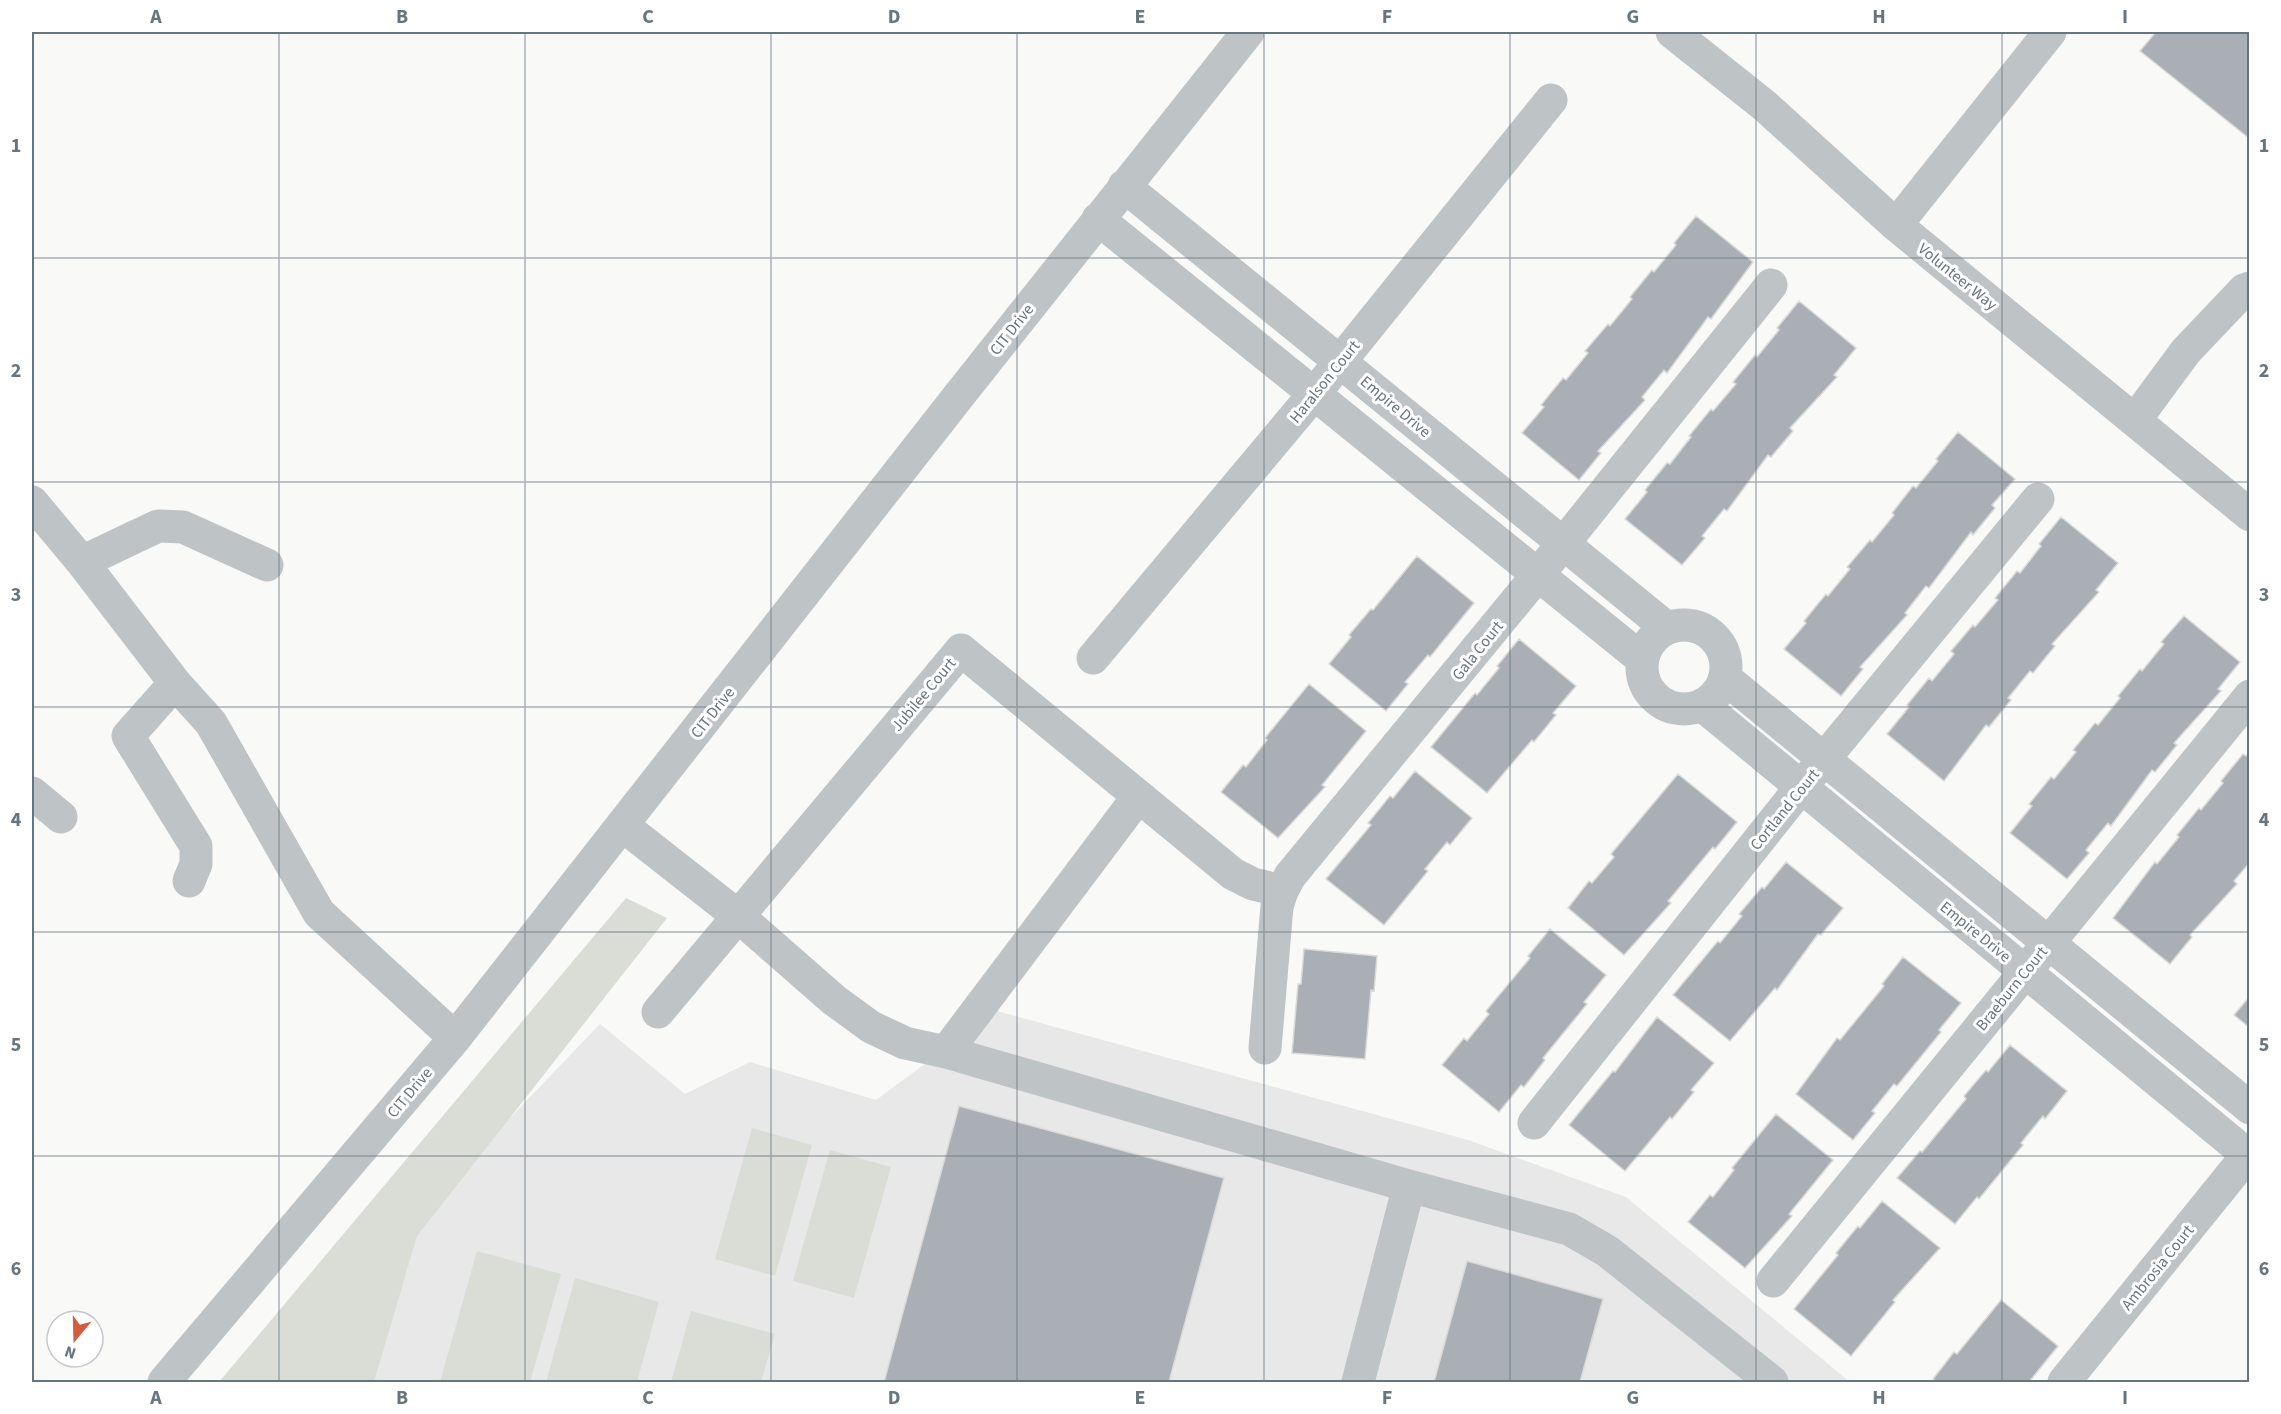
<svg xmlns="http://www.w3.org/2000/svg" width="2281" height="1414" font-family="'Source Sans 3',sans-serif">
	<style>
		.built { fill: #e7e8e7 }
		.green { fill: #d9ddd6 }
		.building { fill: #a9afb5; stroke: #dadad9; stroke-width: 1.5 }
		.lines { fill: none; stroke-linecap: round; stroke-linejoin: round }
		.minor { stroke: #bec3c6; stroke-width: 33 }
		.grid { fill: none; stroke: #66757e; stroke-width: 1.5; stroke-opacity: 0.55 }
		.labels { text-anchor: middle; stroke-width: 6; stroke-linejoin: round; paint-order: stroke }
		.street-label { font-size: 16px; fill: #66757e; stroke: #fff }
		.neatline { fill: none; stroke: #66757e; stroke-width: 2 }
		.grid-label { font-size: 20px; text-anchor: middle; font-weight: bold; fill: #66757e }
	</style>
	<rect width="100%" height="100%" fill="#f9f9f7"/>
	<!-- built -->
	<path class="built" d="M 997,1011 L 1468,1140 L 1626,1197 L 1850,1382 L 257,1382 L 600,1024 L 685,1094 L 750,1062 L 876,1100 Z"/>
	<!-- green -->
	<path class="green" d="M 626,898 L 667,918 L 417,1236 L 374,1382 L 219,1382 Z
		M 752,1128 L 812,1145 L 775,1276 L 715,1259 Z
		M 830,1150 L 891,1167 L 854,1298 L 793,1281 Z
		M 477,1251 L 561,1274 L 530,1382 L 440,1382 Z
		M 575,1278 L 659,1302 L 637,1382 L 546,1382 Z
		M 691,1311 L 775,1334 L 761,1382 L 671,1382 Z"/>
	<!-- building -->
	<path class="building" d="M 2156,32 L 2250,32 L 2250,139 L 2140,51 Z
		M 1696,216 L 1753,262 L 1711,319 L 1708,317 L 1667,373 L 1664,370 L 1642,397 L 1645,400 L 1598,451 L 1601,453 L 1579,480 L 1522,433 L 1544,407 L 1541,405 L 1563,378 L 1566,380 L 1588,353 L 1585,351 L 1608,324 L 1610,326 L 1632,299 L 1630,297 L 1652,270 L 1654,272 L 1676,245 L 1674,243 Z
		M 1799,301 L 1856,348 L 1834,375 L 1837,377 L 1790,428 L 1793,431 L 1771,457 L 1768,455 L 1727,511 L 1724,509 L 1702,536 L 1705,538 L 1682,565 L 1625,519 L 1647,492 L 1645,490 L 1667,463 L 1670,464 L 1691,437 L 1689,436 L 1711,409 L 1713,411 L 1736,384 L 1733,382 L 1755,355 L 1757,357 L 1779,330 L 1777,328 Z
		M 1958,432 L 2015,479 L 1992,505 L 1995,508 L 1973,535 L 1971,532 L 1929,588 L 1926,586 L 1905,613 L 1907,615 L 1860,667 L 1863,669 L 1841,696 L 1784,649 L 1806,623 L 1804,621 L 1826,594 L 1828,596 L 1850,569 L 1847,567 L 1870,540 L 1872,542 L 1894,515 L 1892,513 L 1913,486 L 1916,488 L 1938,461 L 1936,459 Z
		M 2061,517 L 2118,563 L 2096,590 L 2099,592 L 2052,644 L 2055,646 L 2033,673 L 2030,671 L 2008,698 L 2011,700 L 1989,727 L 1986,725 L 1944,781 L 1887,734 L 1909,707 L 1907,705 L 1929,678 L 1932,681 L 1954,654 L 1951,651 L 1973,625 L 1975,627 L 1998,600 L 1995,598 L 2017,571 L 2020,573 L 2041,546 L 2039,544 Z
		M 1417,556 L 1474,603 L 1430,657 L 1428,655 L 1405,682 L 1408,684 L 1386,711 L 1329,664 L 1351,637 L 1349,635 L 1371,609 L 1373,610 Z
		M 2184,616 L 2240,662 L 2218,689 L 2221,691 L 2174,743 L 2177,745 L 2155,772 L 2152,770 L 2111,826 L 2108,823 L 2086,850 L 2089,853 L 2067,879 L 2010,833 L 2032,806 L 2029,804 L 2051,777 L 2054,779 L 2076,752 L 2073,750 L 2095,723 L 2098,725 L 2120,698 L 2118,696 L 2140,669 L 2142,671 L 2164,644 L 2161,642 Z
		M 1519,639 L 1576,686 L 1553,713 L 1556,715 L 1534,742 L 1532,740 L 1487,793 L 1431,747 L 1475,693 L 1477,695 L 1499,668 L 1497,666 Z
		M 1309,684 L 1366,731 L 1322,785 L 1325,787 L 1278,838 L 1221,792 L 1243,765 L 1246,767 L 1267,740 L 1265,738 Z
		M 2250,751 L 2250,862 L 2234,881 L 2237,884 L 2190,935 L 2192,937 L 2170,964 L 2113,918 L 2155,862 L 2157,864 L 2179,837 L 2177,835 L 2199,808 L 2201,810 L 2223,783 L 2221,781 L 2243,754 L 2246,756 Z
		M 1415,771 L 1472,818 L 1450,845 L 1447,842 L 1425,869 L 1428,871 L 1384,925 L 1326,879 L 1371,825 L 1368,823 L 1390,796 L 1393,798 Z
		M 1678,774 L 1737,822 L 1715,849 L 1713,847 L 1668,901 L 1671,903 L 1624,955 L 1568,908 L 1589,881 L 1592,883 L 1614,857 L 1611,854 Z
		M 1786,862 L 1843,908 L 1821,935 L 1818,934 L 1777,990 L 1775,988 L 1730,1041 L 1673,995 L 1718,941 L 1720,943 L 1742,916 L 1739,914 L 1762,887 L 1764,889 Z
		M 1550,929 L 1606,975 L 1584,1002 L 1587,1004 L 1543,1058 L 1545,1060 L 1524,1087 L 1521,1085 L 1499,1112 L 1442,1065 L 1464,1038 L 1467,1041 L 1489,1014 L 1486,1011 L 1530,958 L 1528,956 Z
		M 1304,949 L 1377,956 L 1374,991 L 1371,990 L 1365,1059 L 1292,1053 L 1298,984 L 1301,984 Z
		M 1903,957 L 1961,1003 L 1939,1030 L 1941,1032 L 1897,1086 L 1894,1084 L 1872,1111 L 1875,1113 L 1853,1140 L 1796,1094 L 1837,1038 L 1840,1040 L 1884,986 L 1882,984 Z
		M 2250,996 L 2250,1028 L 2234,1015 Z
		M 1657,1017 L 1714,1063 L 1691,1090 L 1694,1092 L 1672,1119 L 1670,1117 L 1625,1171 L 1569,1125 L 1613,1071 L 1615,1072 Z
		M 2010,1045 L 2067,1091 L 2045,1119 L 2043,1116 L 2021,1143 L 2023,1145 L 1979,1199 L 1977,1197 L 1955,1224 L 1897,1178 L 1920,1151 L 1922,1152 L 1966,1099 L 1964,1096 L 1986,1070 L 1988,1072 Z
		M 959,1106 L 1224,1178 L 1169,1382 L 884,1382 Z
		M 1776,1114 L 1833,1160 L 1789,1214 L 1792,1216 L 1745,1268 L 1688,1222 L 1710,1195 L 1713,1197 L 1734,1170 L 1732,1168 Z
		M 1882,1201 L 1940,1248 L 1893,1300 L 1895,1302 L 1851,1356 L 1794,1309 L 1838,1255 L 1836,1253 L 1858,1226 L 1860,1228 Z
		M 1467,1261 L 1603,1299 L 1580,1382 L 1434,1382 Z
		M 2001,1300 L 2058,1346 L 2029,1382 L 1933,1382 L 1935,1381 L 1933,1379 L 1954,1352 L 1957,1354 Z"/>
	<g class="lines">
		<!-- minor -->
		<path class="minor" d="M 1672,32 L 1765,106 L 1896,225 L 2250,515
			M 1124,186 L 1667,628
			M 1098,219 L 1642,659
			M 1896,225 L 2050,32
			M 2135,420 L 2186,351 L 2244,290 L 2250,288
			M 32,502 L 82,562 L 175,683 L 211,723 L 319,913 L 455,1038
			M 82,562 L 158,526 L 183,527 L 267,565
			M1642 667a42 42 0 1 1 84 0a42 42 0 1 1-84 0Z
			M 1093,658 L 1314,394 L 1551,100
			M 1725,678 L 2250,1108
			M 175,683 L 128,736 L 196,846 L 196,864 L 189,881
			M 1702,705 L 2250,1157
			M 32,793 L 61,817
			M 622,825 L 738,916 L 834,1000 L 871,1027 L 905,1043 L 946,1052 L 1409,1186 L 1569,1229 L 1607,1251 L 1772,1382
			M 658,1012 L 961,650 L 1233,874 L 1253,884 L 1282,891
			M 1265,1048 L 1277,906 L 1282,891 L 1290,876 L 1563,544 L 1771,285
			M 946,1052 L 1138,797
			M 1534,1123 L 1801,787 L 2038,499
			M 1773,1281 L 2250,696
			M 164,1382 L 455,1038 L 961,393 L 1248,32
			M 1358,1382 L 1409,1186
			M 2064,1382 L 2250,1152"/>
	</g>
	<!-- grid -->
	<path class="grid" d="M 279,32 L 279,1382M 525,32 L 525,1382M 771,32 L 771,1382M 1017,32 L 1017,1382M 1264,32 L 1264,1382M 1510,32 L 1510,1382M 1756,32 L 1756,1382M 2002,32 L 2002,1382M 32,258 L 2250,258M 32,482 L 2250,482M 32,707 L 2250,707M 32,932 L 2250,932M 32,1156 L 2250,1156"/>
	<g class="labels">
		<!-- street labels -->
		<g class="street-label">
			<text transform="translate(1958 276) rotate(39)" y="6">Volunteer Way</text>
			<text transform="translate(1011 329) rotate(-52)" y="6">CIT Drive</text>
			<text transform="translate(1324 381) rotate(-51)" y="6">Haralson Court</text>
			<text transform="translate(1396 406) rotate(40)" y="6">Empire Drive</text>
			<text transform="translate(1477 650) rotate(-51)" y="6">Gala Court</text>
			<text transform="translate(923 694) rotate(-50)" y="6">Jubilee Court</text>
			<text transform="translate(712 712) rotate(-52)" y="6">CIT Drive</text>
			<text transform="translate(1784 809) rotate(-51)" y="6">Cortland Court</text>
			<text transform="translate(1976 931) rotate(39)" y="6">Empire Drive</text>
			<text transform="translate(2011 988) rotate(-51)" y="6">Braeburn Court</text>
			<text transform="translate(409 1092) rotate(-50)" y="6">CIT Drive</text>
			<text transform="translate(2157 1267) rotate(-51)" y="6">Ambrosia Court</text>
		</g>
	</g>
	<!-- border -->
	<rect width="2281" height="1414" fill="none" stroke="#ffffff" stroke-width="66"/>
	<!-- north arrow -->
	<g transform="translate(75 1339) rotate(199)"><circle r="28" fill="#ffffff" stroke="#c2c8cb" stroke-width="1.5"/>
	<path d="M0-4.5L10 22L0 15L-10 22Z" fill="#d05e3f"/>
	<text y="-9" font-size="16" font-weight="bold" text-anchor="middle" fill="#66757e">N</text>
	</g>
	<rect x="33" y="33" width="2215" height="1348" class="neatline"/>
	<g class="grid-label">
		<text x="156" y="23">A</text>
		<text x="402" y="23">B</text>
		<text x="648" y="23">C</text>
		<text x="894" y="23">D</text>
		<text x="1140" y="23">E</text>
		<text x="1387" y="23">F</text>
		<text x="1633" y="23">G</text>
		<text x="1879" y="23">H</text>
		<text x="2125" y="23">I</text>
		<text x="16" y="152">1</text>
		<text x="2264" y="152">1</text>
		<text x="16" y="377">2</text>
		<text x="2264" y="377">2</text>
		<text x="16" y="601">3</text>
		<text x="2264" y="601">3</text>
		<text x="16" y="826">4</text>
		<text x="2264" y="826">4</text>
		<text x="16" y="1051">5</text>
		<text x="2264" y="1051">5</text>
		<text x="16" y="1275">6</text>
		<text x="2264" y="1275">6</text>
		<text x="156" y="1404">A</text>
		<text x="402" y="1404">B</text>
		<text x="648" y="1404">C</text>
		<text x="894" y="1404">D</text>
		<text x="1140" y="1404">E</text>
		<text x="1387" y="1404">F</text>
		<text x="1633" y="1404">G</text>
		<text x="1879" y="1404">H</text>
		<text x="2125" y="1404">I</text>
	</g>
</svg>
